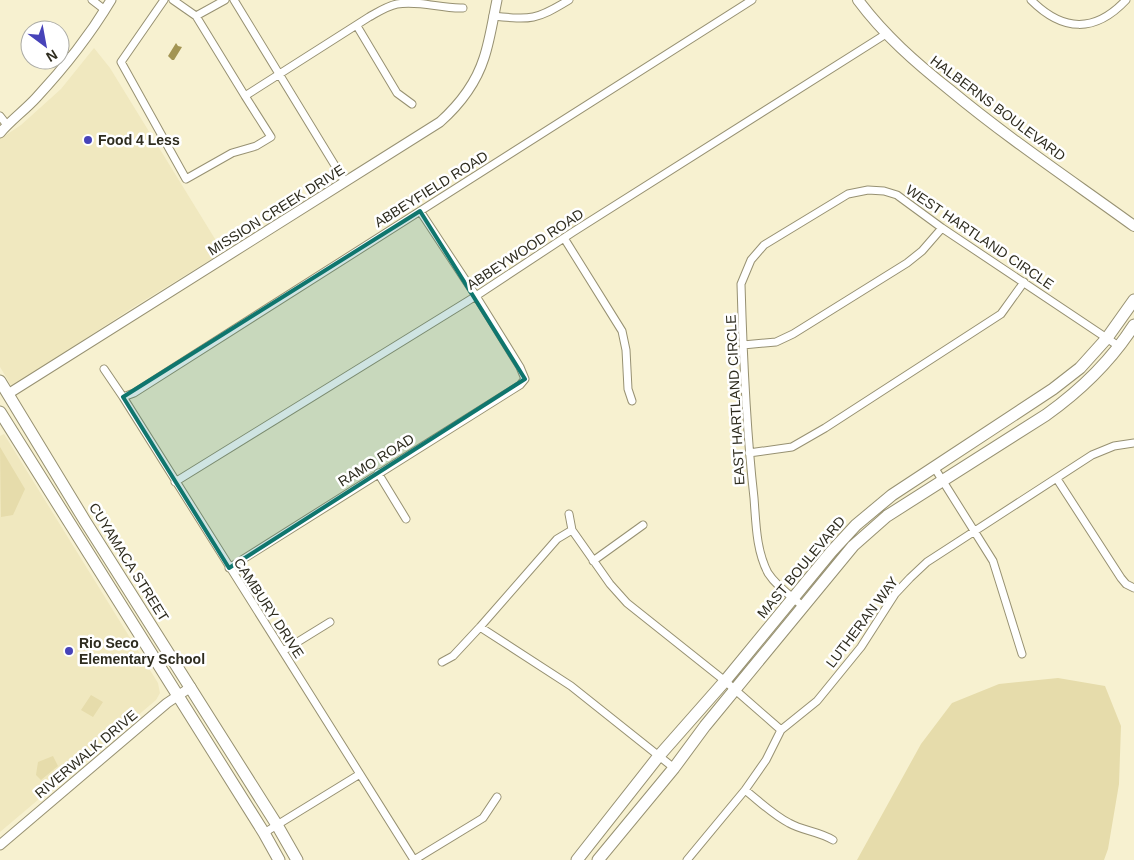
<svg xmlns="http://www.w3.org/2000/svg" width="1134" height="860" font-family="Helvetica,sans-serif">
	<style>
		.built { fill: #f0e8bf }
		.green { fill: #e6dcab }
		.water { fill: #a39553 }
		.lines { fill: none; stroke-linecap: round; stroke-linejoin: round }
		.minor-casing { stroke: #979172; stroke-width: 9 }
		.tertiary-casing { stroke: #979172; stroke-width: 11 }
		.secondary-casing { stroke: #979172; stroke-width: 12 }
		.primary-casing { stroke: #979172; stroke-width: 13 }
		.minor { stroke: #fff; stroke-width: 7 }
		.tertiary { stroke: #fff; stroke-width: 9 }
		.secondary { stroke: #fff; stroke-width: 10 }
		.primary { stroke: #fff; stroke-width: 11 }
		.marked { fill: #0f766e; fill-opacity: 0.2; stroke: #0f766e; stroke-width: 4; stroke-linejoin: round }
		.poi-dot { fill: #4743b9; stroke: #fff; stroke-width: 2 }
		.labels { text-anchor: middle; stroke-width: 5; stroke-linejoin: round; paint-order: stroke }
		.street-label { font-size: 14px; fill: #2e2c1f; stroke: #fff }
		.poi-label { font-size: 14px; font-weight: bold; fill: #2e2c1f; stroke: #fff; text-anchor: start }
	</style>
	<rect width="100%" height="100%" fill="#f7f1d0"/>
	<!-- built -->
	<path class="built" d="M 94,48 L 110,68 L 223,252 L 132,308 L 12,387 L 0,367 L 0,139 L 21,125 L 61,89 Z
		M 4,434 L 158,683 L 160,693 L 156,700 L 0,832 L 0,436 Z"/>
	<!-- green -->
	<path class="green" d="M 0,447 L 25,489 L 13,515 L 1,517 Z
		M 1058,678 L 1105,686 L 1121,726 L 1119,784 L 1108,849 L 1104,860 L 857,860 L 921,744 L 952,703 L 999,684 Z
		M 91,695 L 103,702 L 93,717 L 81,710 Z
		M 53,756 L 58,766 L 41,780 L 36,775 L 38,762 Z"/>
	<!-- water -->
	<path class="water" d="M 176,43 L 178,46 L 182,47 L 174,60 L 172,60 L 168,56 Z"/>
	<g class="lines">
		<!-- minor casing -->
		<g class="minor-casing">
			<path id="minor" d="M 92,0 L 105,10
				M 164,0 L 121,62 L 186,179 L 232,153 L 256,146 L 271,137 L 245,96 L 369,17 C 378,12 387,6 397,4 C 420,0 441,9 463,8
				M 173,0 L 196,16 L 225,0
				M 234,0 L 345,182
				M 1031,0 C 1063,32 1095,33 1126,0
				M 196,16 L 245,96
				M 493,16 C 532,20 536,20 569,0
				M 357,26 L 397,93 L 412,104
				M 0,116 L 7,125
				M 564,238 L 622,331 L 626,350 L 628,389 L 632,401
				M 743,345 L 776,342 L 793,334 L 907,263 L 922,251 L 942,228
				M 104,369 L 123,397 L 414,860 L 483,818 L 497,797
				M 123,397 L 134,393 L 752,0
				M 749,453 L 792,447 L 825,428 L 1001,314 L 1024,282
				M 934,467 L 993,561 L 1022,654
				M 378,473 L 406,519
				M 1057,479 L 1121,578 L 1126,584 L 1134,588
				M 175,482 L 476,296 L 573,232 L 886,34
				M 569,514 L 572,530 L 610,584 L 627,603 L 725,681 L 781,730
				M 593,561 L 643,525
				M 229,568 L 520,385 L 525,379 L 520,367 L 476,296 L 420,211
				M 804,607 C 791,596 777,587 768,573 C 756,550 756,523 754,498 C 746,427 743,355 741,284 L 751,260 L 764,245 L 848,194 L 868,190 L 884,191 L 897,195 L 942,228 L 1120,347
				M 480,627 L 571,686 L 674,768
				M 283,651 L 330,622
				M 442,662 L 453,656 L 480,627 L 557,539 L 572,530
				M 745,790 C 759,801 773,815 789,823 C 803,831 818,831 833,840
				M 264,833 L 360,774
				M 687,860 L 745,790 L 766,760 L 781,730 L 817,701 L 861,647 L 895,594 L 910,578 L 927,562 L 1092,455 L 1114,446 L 1134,443"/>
		</g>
		<!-- tertiary casing -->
		<g class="tertiary-casing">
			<path id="tertiary" d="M 0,133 C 11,120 25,110 36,98 C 64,68 90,35 111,0
				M 8,394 L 440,122 C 459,105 476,83 484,58 C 490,40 493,19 497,0
				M 0,845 L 167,703 L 191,687"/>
		</g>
		<!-- secondary casing -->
		<g class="secondary-casing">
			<path id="secondary" d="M 858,0 C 884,35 916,63 950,90 C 1009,139 1072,181 1134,226"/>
		</g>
		<!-- primary casing -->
		<g class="primary-casing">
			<path id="primary" d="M 0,381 L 85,521 L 277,825 L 297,860
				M 0,412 L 264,833 L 279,860
				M 577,860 L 658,757 L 725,681 L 831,552 L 856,525 L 892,495 L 1053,389 L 1080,368 L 1107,338 L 1134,300
				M 598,860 L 674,768 L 705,726 L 853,546 L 887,516 L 1046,415 C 1081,390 1111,361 1134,325"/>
		</g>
		<!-- minor -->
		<use href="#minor" class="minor"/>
		<!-- tertiary -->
		<use href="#tertiary" class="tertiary"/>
		<!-- secondary -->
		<use href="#secondary" class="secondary"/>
		<!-- primary -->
		<use href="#primary" class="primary"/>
	</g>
	<!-- marked area -->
	<path class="marked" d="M 420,211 L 525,379 L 229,568 L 123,397 Z"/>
	<!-- markers -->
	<g class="poi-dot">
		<circle cx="88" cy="140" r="5"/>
		<circle cx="69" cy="651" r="5"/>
	</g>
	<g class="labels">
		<!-- street labels -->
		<g class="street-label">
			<text transform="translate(998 108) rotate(37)" y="5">HALBERNS BOULEVARD</text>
			<text transform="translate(431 189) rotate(-32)" y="5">ABBEYFIELD ROAD</text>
			<text transform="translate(276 210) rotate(-32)" y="5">MISSION CREEK DRIVE</text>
			<text transform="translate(980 237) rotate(34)" y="5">WEST HARTLAND CIRCLE</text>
			<text transform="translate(525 249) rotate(-33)" y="5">ABBEYWOOD ROAD</text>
			<text transform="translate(735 400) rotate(-93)" y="5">EAST HARTLAND CIRCLE</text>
			<text transform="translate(376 460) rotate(-32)" y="5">RAMO ROAD</text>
			<text transform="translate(129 562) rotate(58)" y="5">CUYAMACA STREET</text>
			<text transform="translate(801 567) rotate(-50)" y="5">MAST BOULEVARD</text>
			<text transform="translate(269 608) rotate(57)" y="5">CAMBURY DRIVE</text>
			<text transform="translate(862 622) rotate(-53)" y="5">LUTHERAN WAY</text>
			<text transform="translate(86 754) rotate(-40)" y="5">RIVERWALK DRIVE</text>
		</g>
		<!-- poi labels -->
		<g class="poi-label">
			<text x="98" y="145">Food 4 Less</text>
			<text x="79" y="648">Rio Seco<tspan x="79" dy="16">Elementary School</tspan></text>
		</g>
	</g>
	<!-- north arrow -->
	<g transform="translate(45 45) rotate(148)"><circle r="24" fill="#ffffff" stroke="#ababa5"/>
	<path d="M0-4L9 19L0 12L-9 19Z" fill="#4743b9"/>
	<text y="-8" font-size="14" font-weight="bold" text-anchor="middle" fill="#2e2c1f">N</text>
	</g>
</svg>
